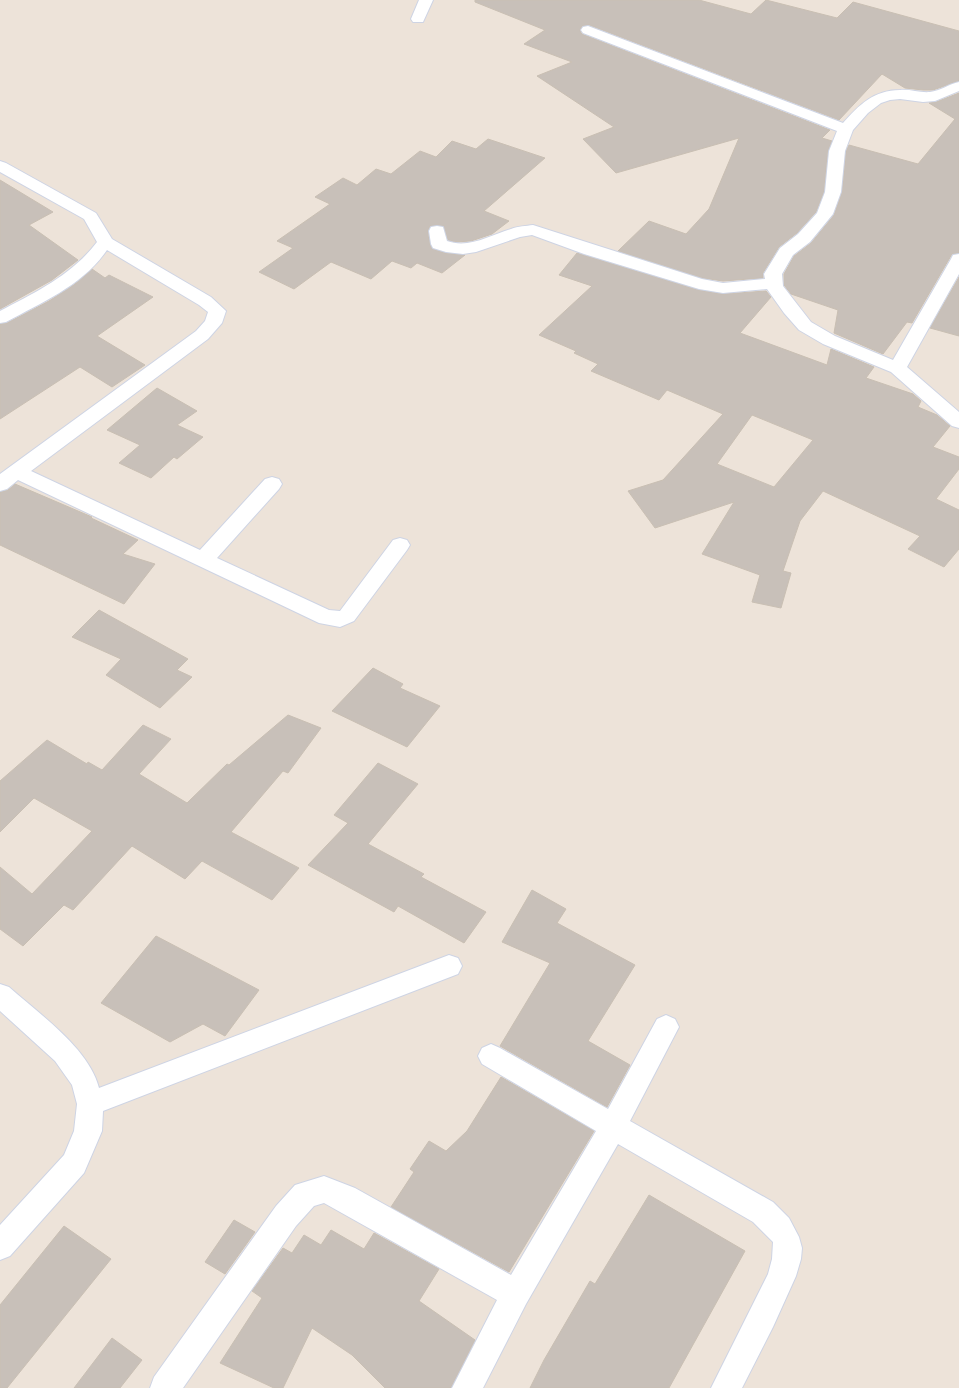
<svg xmlns="http://www.w3.org/2000/svg" width="959" height="1388" font-family="Roboto,sans-serif">
	<style>
		.building { fill: #c8c0b9; stroke: #c9bfb3; fill-rule: evenodd }
		.lines { fill: none; stroke-linecap: round; stroke-linejoin: round }
		.minor-casing { stroke: #ced4e4; stroke-width: 2 }
		.minor { fill: #fff; fill-rule: evenodd }
	</style>
	<rect width="100%" height="100%" fill="#ede3d9"/>
	<!-- building -->
	<path class="building" d="M 475,0 L 699,0 L 751,14 L 766,0 L 837,18 L 853,2 L 959,31 L 959,81 L 933,90 L 923,90 L 905,88 L 882,74 L 839,120 L 589,25 L 582,26 L 580,31 L 582,34 L 830,130 L 822,138 L 832,141 L 828,151 L 824,192 L 816,212 L 797,233 L 779,247 L 763,273 L 763,278 L 723,281 L 702,278 L 618,251 L 649,221 L 686,234 L 709,209 L 739,138 L 616,173 L 583,139 L 614,127 L 537,76 L 572,62 L 524,44 L 545,30 L 475,2 Z
		M 959,93 L 959,253 L 952,254 L 912,323 L 907,322 L 883,354 L 834,333 L 838,310 L 791,294 L 784,285 L 784,274 L 794,256 L 811,243 L 834,215 L 842,192 L 846,151 L 849,145 L 918,164 L 955,119 L 929,103 L 936,102 Z
		M 488,139 L 545,158 L 484,211 L 509,221 L 492,234 L 471,241 L 455,242 L 448,240 L 443,226 L 430,226 L 428,231 L 430,244 L 433,249 L 446,253 L 465,255 L 442,273 L 417,263 L 411,268 L 392,261 L 371,279 L 331,262 L 294,289 L 259,272 L 293,248 L 277,241 L 330,204 L 315,197 L 343,178 L 357,185 L 376,169 L 391,174 L 420,151 L 436,157 L 452,141 L 476,149 Z
		M 0,180 L 53,212 L 29,225 L 78,260 L 52,280 L 0,309 Z
		M 577,253 L 699,290 L 723,294 L 766,291 L 771,297 L 740,333 L 827,365 L 831,349 L 874,367 L 866,378 L 913,394 L 921,401 L 918,407 L 937,415 L 950,426 L 933,447 L 959,457 L 959,469 L 936,499 L 959,510 L 959,549 L 944,567 L 908,549 L 920,536 L 823,491 L 800,521 L 783,571 L 791,573 L 781,608 L 752,602 L 760,575 L 702,554 L 734,502 L 655,528 L 628,491 L 663,480 L 723,414 L 667,390 L 659,400 L 591,371 L 598,364 L 574,353 L 576,351 L 539,335 L 592,286 L 559,275 ZM 752,415 L 813,440 L 774,487 L 717,464 Z
		M 92,269 L 105,278 L 109,275 L 153,297 L 97,336 L 145,365 L 112,387 L 80,367 L 0,419 L 0,324 L 7,323 L 49,301 L 75,284 Z
		M 959,277 L 959,336 L 930,328 Z
		M 157,388 L 197,411 L 177,425 L 203,437 L 177,459 L 174,457 L 151,478 L 119,463 L 140,445 L 107,430 Z
		M 15,484 L 92,517 L 91,518 L 138,540 L 123,554 L 155,564 L 124,604 L 0,545 L 0,492 L 8,490 Z
		M 99,610 L 188,659 L 177,670 L 192,677 L 160,708 L 106,675 L 121,659 L 72,637 Z
		M 373,668 L 403,684 L 400,688 L 440,706 L 407,747 L 332,711 Z
		M 288,715 L 321,728 L 288,773 L 283,771 L 231,832 L 299,868 L 272,900 L 202,861 L 185,879 L 132,846 L 73,910 L 64,905 L 23,946 L 0,929 L 0,867 L 32,894 L 92,831 L 34,798 L 0,832 L 0,781 L 47,740 L 87,764 L 88,762 L 102,770 L 143,725 L 171,739 L 139,774 L 187,803 L 227,764 L 229,765 Z
		M 378,763 L 418,784 L 368,844 L 424,874 L 421,877 L 486,912 L 464,943 L 398,906 L 394,912 L 308,865 L 348,823 L 334,815 Z
		M 532,890 L 566,909 L 557,923 L 635,965 L 588,1041 L 630,1065 L 607,1107 L 500,1046 L 550,963 L 502,942 Z
		M 156,936 L 259,990 L 225,1036 L 203,1024 L 170,1042 L 101,1003 Z
		M 501,1077 L 594,1131 L 509,1272 L 391,1207 L 414,1172 L 410,1169 L 429,1141 L 446,1151 L 467,1131 Z
		M 649,1195 L 745,1251 L 669,1388 L 530,1388 L 544,1360 L 590,1281 L 595,1284 Z
		M 234,1220 L 255,1232 L 225,1274 L 205,1262 Z
		M 64,1226 L 111,1259 L 7,1388 L 0,1388 L 0,1305 Z
		M 331,1230 L 364,1249 L 374,1233 L 439,1269 L 419,1301 L 475,1340 L 451,1388 L 385,1388 L 352,1355 L 312,1328 L 283,1388 L 274,1388 L 220,1363 L 262,1298 L 252,1291 L 283,1248 L 292,1253 L 304,1235 L 321,1245 Z
		M 112,1338 L 142,1360 L 120,1388 L 74,1388 Z"/>
	<g class="lines">
		<!-- minor casing -->
		<g class="minor-casing">
			<path id="minor" d="M 419,0 L 433,0 L 423,22 L 413,22 L 411,19 Z
				M 588,26 L 843,123 C 859,105 874,90 900,90 C 910,89 920,93 930,92 C 940,91 949,84 959,82 L 959,91 L 935,101 L 923,102 L 900,99 L 890,100 L 881,103 L 868,113 L 853,130 L 845,151 L 841,192 L 833,214 L 810,242 L 793,255 L 782,274 L 783,286 L 811,322 L 835,336 L 893,360 L 951,259 L 953,255 L 959,254 L 959,274 L 907,367 L 959,412 L 959,428 L 952,426 L 891,372 L 823,344 L 799,330 L 784,313 L 767,289 L 723,293 L 699,289 L 584,254 L 532,235 L 520,237 L 476,252 L 463,254 L 446,252 L 433,248 L 431,244 L 429,231 L 431,227 L 437,226 L 443,227 L 447,241 C 469,249 491,235 511,229 C 518,226 526,226 533,225 L 702,279 L 723,283 L 765,279 L 764,274 L 780,248 L 798,234 L 817,213 L 825,192 L 829,151 L 837,131 L 583,33 L 581,30 L 583,27 Z
				M 0,161 L 6,163 L 96,213 L 112,239 L 211,297 L 226,311 L 222,323 L 208,339 L 31,471 L 200,550 L 265,479 L 272,477 L 279,479 L 282,484 L 279,489 L 217,558 L 329,610 L 340,611 L 393,540 L 400,538 L 407,540 L 410,545 L 407,550 L 354,621 L 340,627 L 319,623 L 18,480 L 7,489 L 0,491 L 0,474 L 196,331 L 205,321 L 208,312 L 199,305 L 107,250 C 83,285 43,302 6,322 L 0,323 L 0,311 C 36,292 72,275 97,242 L 84,219 L 0,172 Z
				M 449,955 L 458,958 L 462,966 L 458,974 L 103,1111 L 102,1131 L 84,1173 L 10,1256 L 0,1260 L 0,1225 L 64,1155 L 74,1131 L 77,1104 L 72,1085 L 55,1061 L 0,1011 L 0,984 L 9,987 C 39,1014 89,1048 99,1088 Z
				M 666,1015 L 675,1019 L 679,1027 L 630,1121 L 773,1202 L 789,1218 L 799,1237 L 802,1248 L 801,1259 L 796,1276 L 773,1327 L 742,1388 L 711,1388 L 768,1274 L 772,1259 L 773,1242 L 753,1222 L 618,1144 L 526,1304 L 483,1388 L 452,1388 L 497,1300 L 324,1203 L 314,1206 L 296,1226 L 183,1388 L 150,1388 L 154,1377 L 276,1206 L 295,1185 L 324,1176 L 355,1188 L 511,1275 L 596,1131 L 482,1064 L 478,1056 L 482,1048 L 491,1044 L 500,1048 L 608,1109 L 657,1019 Z"/>
		</g>
		<!-- minor -->
		<use href="#minor" class="minor"/>
	</g>
</svg>
